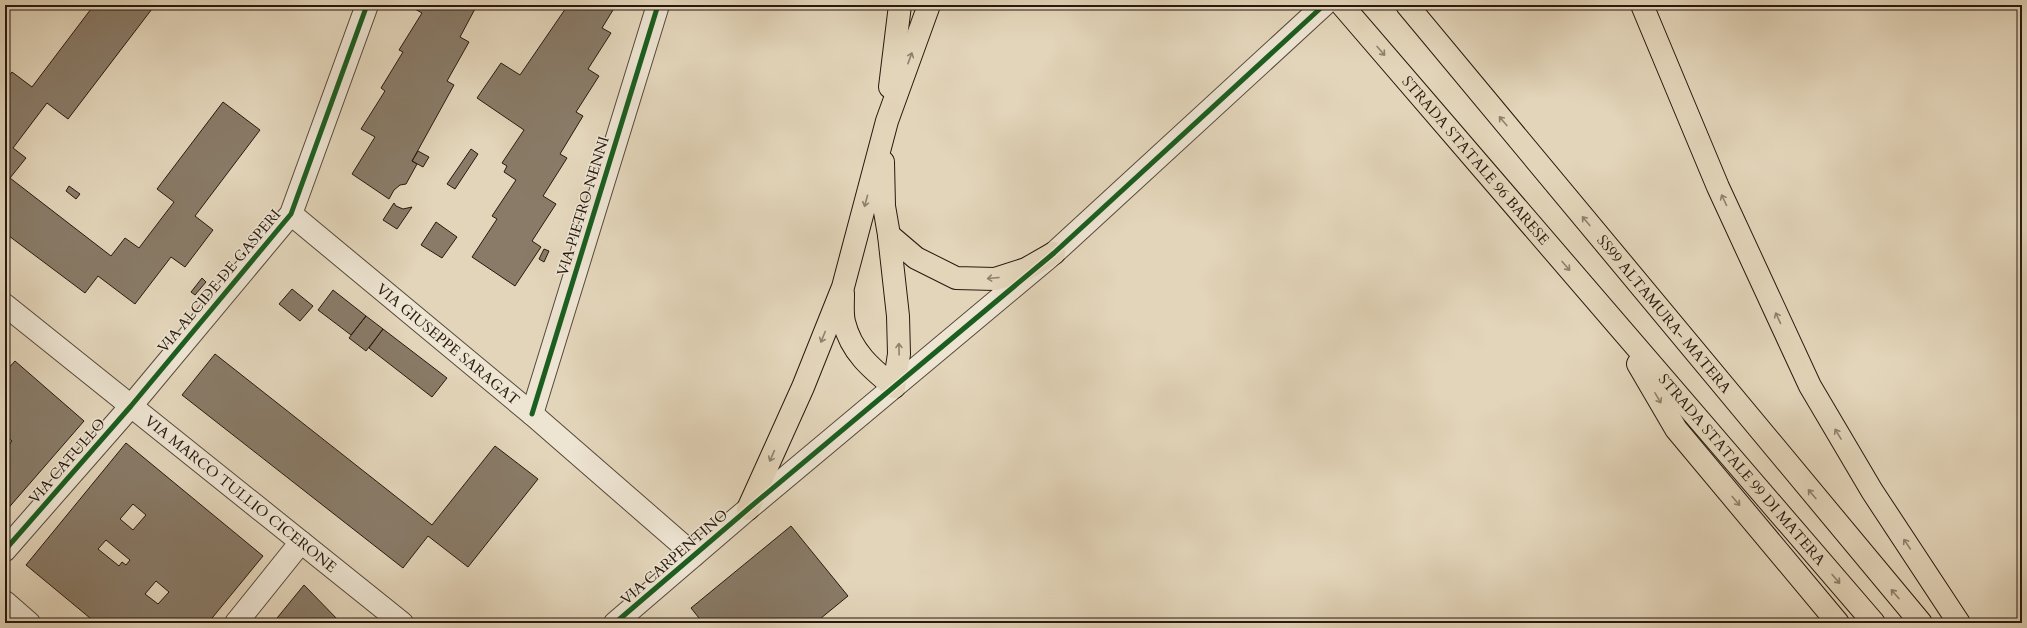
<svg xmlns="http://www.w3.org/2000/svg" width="2027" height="628" font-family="Cardo,serif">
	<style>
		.building { fill: #897b68; stroke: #27190f; fill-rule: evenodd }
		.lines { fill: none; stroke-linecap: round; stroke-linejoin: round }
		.minor-casing { stroke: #56483a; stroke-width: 24 }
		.tertiary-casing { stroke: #56483a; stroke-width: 24 }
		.trunk-casing { stroke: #27190f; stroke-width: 24 }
		.minor { stroke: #ede4d2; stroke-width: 22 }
		.tertiary { stroke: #ede4d2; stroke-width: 22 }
		.trunk { stroke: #e3d5ba; stroke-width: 22 }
		.cycleway-casing { stroke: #ede4d2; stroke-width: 8 }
		.cycleway { stroke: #1b5e20; stroke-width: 5 }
		.oneway { stroke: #8e806d }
		.labels { text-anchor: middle; stroke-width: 3; stroke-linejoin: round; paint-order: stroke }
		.street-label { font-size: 15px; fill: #27190f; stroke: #ede4d2 }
	</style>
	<rect width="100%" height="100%" fill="#e3d5ba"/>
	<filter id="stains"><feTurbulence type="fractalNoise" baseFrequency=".005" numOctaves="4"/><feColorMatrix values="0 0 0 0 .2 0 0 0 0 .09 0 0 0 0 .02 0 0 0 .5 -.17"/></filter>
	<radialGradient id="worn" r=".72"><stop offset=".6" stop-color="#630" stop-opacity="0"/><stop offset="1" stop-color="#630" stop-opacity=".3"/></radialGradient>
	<!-- building -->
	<path class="building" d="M 94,5 L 155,5 L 68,119 L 47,103 L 13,148 L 26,158 L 10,178 L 111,256 L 125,238 L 139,248 L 174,202 L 157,189 L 223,102 L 260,130 L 195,216 L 213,230 L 185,267 L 171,257 L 135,304 L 98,276 L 85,293 L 5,233 L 5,81 L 12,72 L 32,87 Z
		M 408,5 L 477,5 L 460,37 L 469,42 L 447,81 L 454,85 L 412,161 L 417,164 L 406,184 L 400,185 L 394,190 L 389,199 L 352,174 L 375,137 L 361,129 L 385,91 L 381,88 L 403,52 L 399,50 L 422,13 Z
		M 568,5 L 616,5 L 602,28 L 611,33 L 588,69 L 599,76 L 576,112 L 583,116 L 560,154 L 567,158 L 543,196 L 556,204 L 532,241 L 541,247 L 515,286 L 472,257 L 497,219 L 492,216 L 516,180 L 504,172 L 507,166 L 502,163 L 524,130 L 477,98 L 501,63 L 520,75 Z
		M 471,149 L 478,154 L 455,189 L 447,184 Z
		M 418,151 L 429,157 L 423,167 L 412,161 Z
		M 69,186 L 80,194 L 76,199 L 66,191 Z
		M 394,203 L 396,206 L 403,209 L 412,207 L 397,229 L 383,220 Z
		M 436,222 L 457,237 L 442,258 L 421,245 Z
		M 544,249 L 549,251 L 544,262 L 539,259 Z
		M 202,278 L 206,282 L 195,295 L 191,292 Z
		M 292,289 L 313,306 L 300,321 L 279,304 Z
		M 333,290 L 366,316 L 351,335 L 318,310 Z
		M 366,316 L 383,329 L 366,351 L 349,338 Z
		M 383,329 L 447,378 L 432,397 L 369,348 Z
		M 215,354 L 432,525 L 495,446 L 538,479 L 468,567 L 428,536 L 403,568 L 182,395 Z
		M 15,361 L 84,421 L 5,512 L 5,450 L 12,441 L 5,435 L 5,372 Z
		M 126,443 L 263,556 L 208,623 L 96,623 L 26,565 ZM 133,504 L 146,515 L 133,530 L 120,519 ZM 106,540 L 130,560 L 126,565 L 122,562 L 119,566 L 98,549 ZM 156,581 L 169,592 L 158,604 L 145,594 Z
		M 791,526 L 848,596 L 815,623 L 703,623 L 691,608 Z
		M 304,585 L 341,623 L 273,623 Z"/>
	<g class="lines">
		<!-- minor casing -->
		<g class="minor-casing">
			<g id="minor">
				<path id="s1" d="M 291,214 L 532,414 L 694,555"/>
				<path id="s2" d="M 5,305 L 402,623"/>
				<path d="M 532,414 L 658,5"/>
				<path d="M 5,550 L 131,406 L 291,214 L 367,5"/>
				<path d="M 5,602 L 29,623"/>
				<path d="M 236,623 L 301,542"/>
			</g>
		</g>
		<!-- tertiary casing -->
		<g class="tertiary-casing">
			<path id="tertiary" d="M 615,623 L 748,509 L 1054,253 L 1324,5"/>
		</g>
		<!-- trunk casing -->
		<g class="trunk-casing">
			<g id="trunk">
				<path id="s3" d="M 1342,5 L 1874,623"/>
				<path id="s4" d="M 1407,5 L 1921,623"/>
				<path d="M 1642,5 L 1718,187 L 1810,386 L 1872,491 L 1959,623"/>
				<path d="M 890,87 L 900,5"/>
				<path d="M 883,162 L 884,206 L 889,235 L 898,316 L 899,354 L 894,387"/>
				<path d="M 889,235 L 916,258 L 956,278 L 995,279 L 1026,269 L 1054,253"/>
				<path d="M 843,294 C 843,303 842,314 844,322 C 851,352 872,369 894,387"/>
				<path d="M 1638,364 L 1676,429 L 1838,623"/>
				<path d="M 748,509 L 803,387 L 843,287 L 887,121 L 929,5"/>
			</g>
		</g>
		<!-- minor -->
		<use href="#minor" class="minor"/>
		<!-- tertiary -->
		<use href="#tertiary" class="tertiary"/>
		<!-- trunk -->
		<use href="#trunk" class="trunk"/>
		<!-- cycleway casing -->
		<g class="cycleway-casing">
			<path id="cycleway" d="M 532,414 L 658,5
				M 5,550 L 131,406 L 291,214 L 367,5
				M 615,623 L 748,509 L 1054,253 L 1324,5"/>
		</g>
		<!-- cycleway -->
		<use href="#cycleway" class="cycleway"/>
	</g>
	<!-- one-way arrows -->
	<defs><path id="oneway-shaft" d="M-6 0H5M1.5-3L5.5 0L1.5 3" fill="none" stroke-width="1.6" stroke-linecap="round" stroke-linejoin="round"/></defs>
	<g class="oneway">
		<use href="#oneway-shaft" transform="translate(1381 51) rotate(49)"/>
		<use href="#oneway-shaft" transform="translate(910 58) rotate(-70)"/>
		<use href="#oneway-shaft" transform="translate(1503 121) rotate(-130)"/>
		<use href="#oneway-shaft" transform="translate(1724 200) rotate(-115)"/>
		<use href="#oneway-shaft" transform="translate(866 201) rotate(105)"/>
		<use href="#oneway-shaft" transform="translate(1586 221) rotate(-130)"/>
		<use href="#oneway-shaft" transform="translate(1566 266) rotate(49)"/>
		<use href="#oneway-shaft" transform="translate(993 278) rotate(175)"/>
		<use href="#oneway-shaft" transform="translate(1778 318) rotate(-115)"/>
		<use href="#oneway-shaft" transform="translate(823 337) rotate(112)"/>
		<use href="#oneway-shaft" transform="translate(899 349) rotate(-91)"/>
		<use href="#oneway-shaft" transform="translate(1658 398) rotate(60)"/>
		<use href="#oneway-shaft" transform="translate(1838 434) rotate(-121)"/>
		<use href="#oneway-shaft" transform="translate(772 456) rotate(114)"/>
		<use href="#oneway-shaft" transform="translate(1812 494) rotate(-130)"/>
		<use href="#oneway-shaft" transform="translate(1736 501) rotate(50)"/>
		<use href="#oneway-shaft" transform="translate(1907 544) rotate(-124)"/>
		<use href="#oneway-shaft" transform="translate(1836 579) rotate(49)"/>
		<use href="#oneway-shaft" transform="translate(1895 594) rotate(-131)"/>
	</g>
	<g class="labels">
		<!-- street labels -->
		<g class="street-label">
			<text dy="5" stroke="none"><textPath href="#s3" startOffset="205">STRADA STATALE 96 BARESE</textPath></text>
			<text transform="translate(583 206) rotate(-73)" y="5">VIA PIETRO NENNI</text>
			<text transform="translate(219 281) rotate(-50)" y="5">VIA ALCIDE DE GASPERI</text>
			<text dy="5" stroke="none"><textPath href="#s4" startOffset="402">SS99 ALTAMURA- MATERA</textPath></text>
			<text dy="5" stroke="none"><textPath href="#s1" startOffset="204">VIA GIUSEPPE SARAGAT</textPath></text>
			<text transform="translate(67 461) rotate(-49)" y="5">VIA CATULLO</text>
			<text dy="5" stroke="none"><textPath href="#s3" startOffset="613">STRADA STATALE 99 DI MATERA</textPath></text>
			<text dy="5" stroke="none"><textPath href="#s2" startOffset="302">VIA MARCO TULLIO CICERONE</textPath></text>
			<text transform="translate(674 557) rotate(-41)" y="5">VIA CARPENTINO</text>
		</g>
	</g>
	<!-- margin -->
	<rect width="2027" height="628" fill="none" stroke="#e3d5ba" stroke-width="20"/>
	<rect x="6" y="6" width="2015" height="616" fill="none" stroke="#27190f" stroke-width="2"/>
	<rect x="10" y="10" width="2007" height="608" fill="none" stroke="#27190f"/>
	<rect width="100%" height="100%" filter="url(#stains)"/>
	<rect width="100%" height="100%" fill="url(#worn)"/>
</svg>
